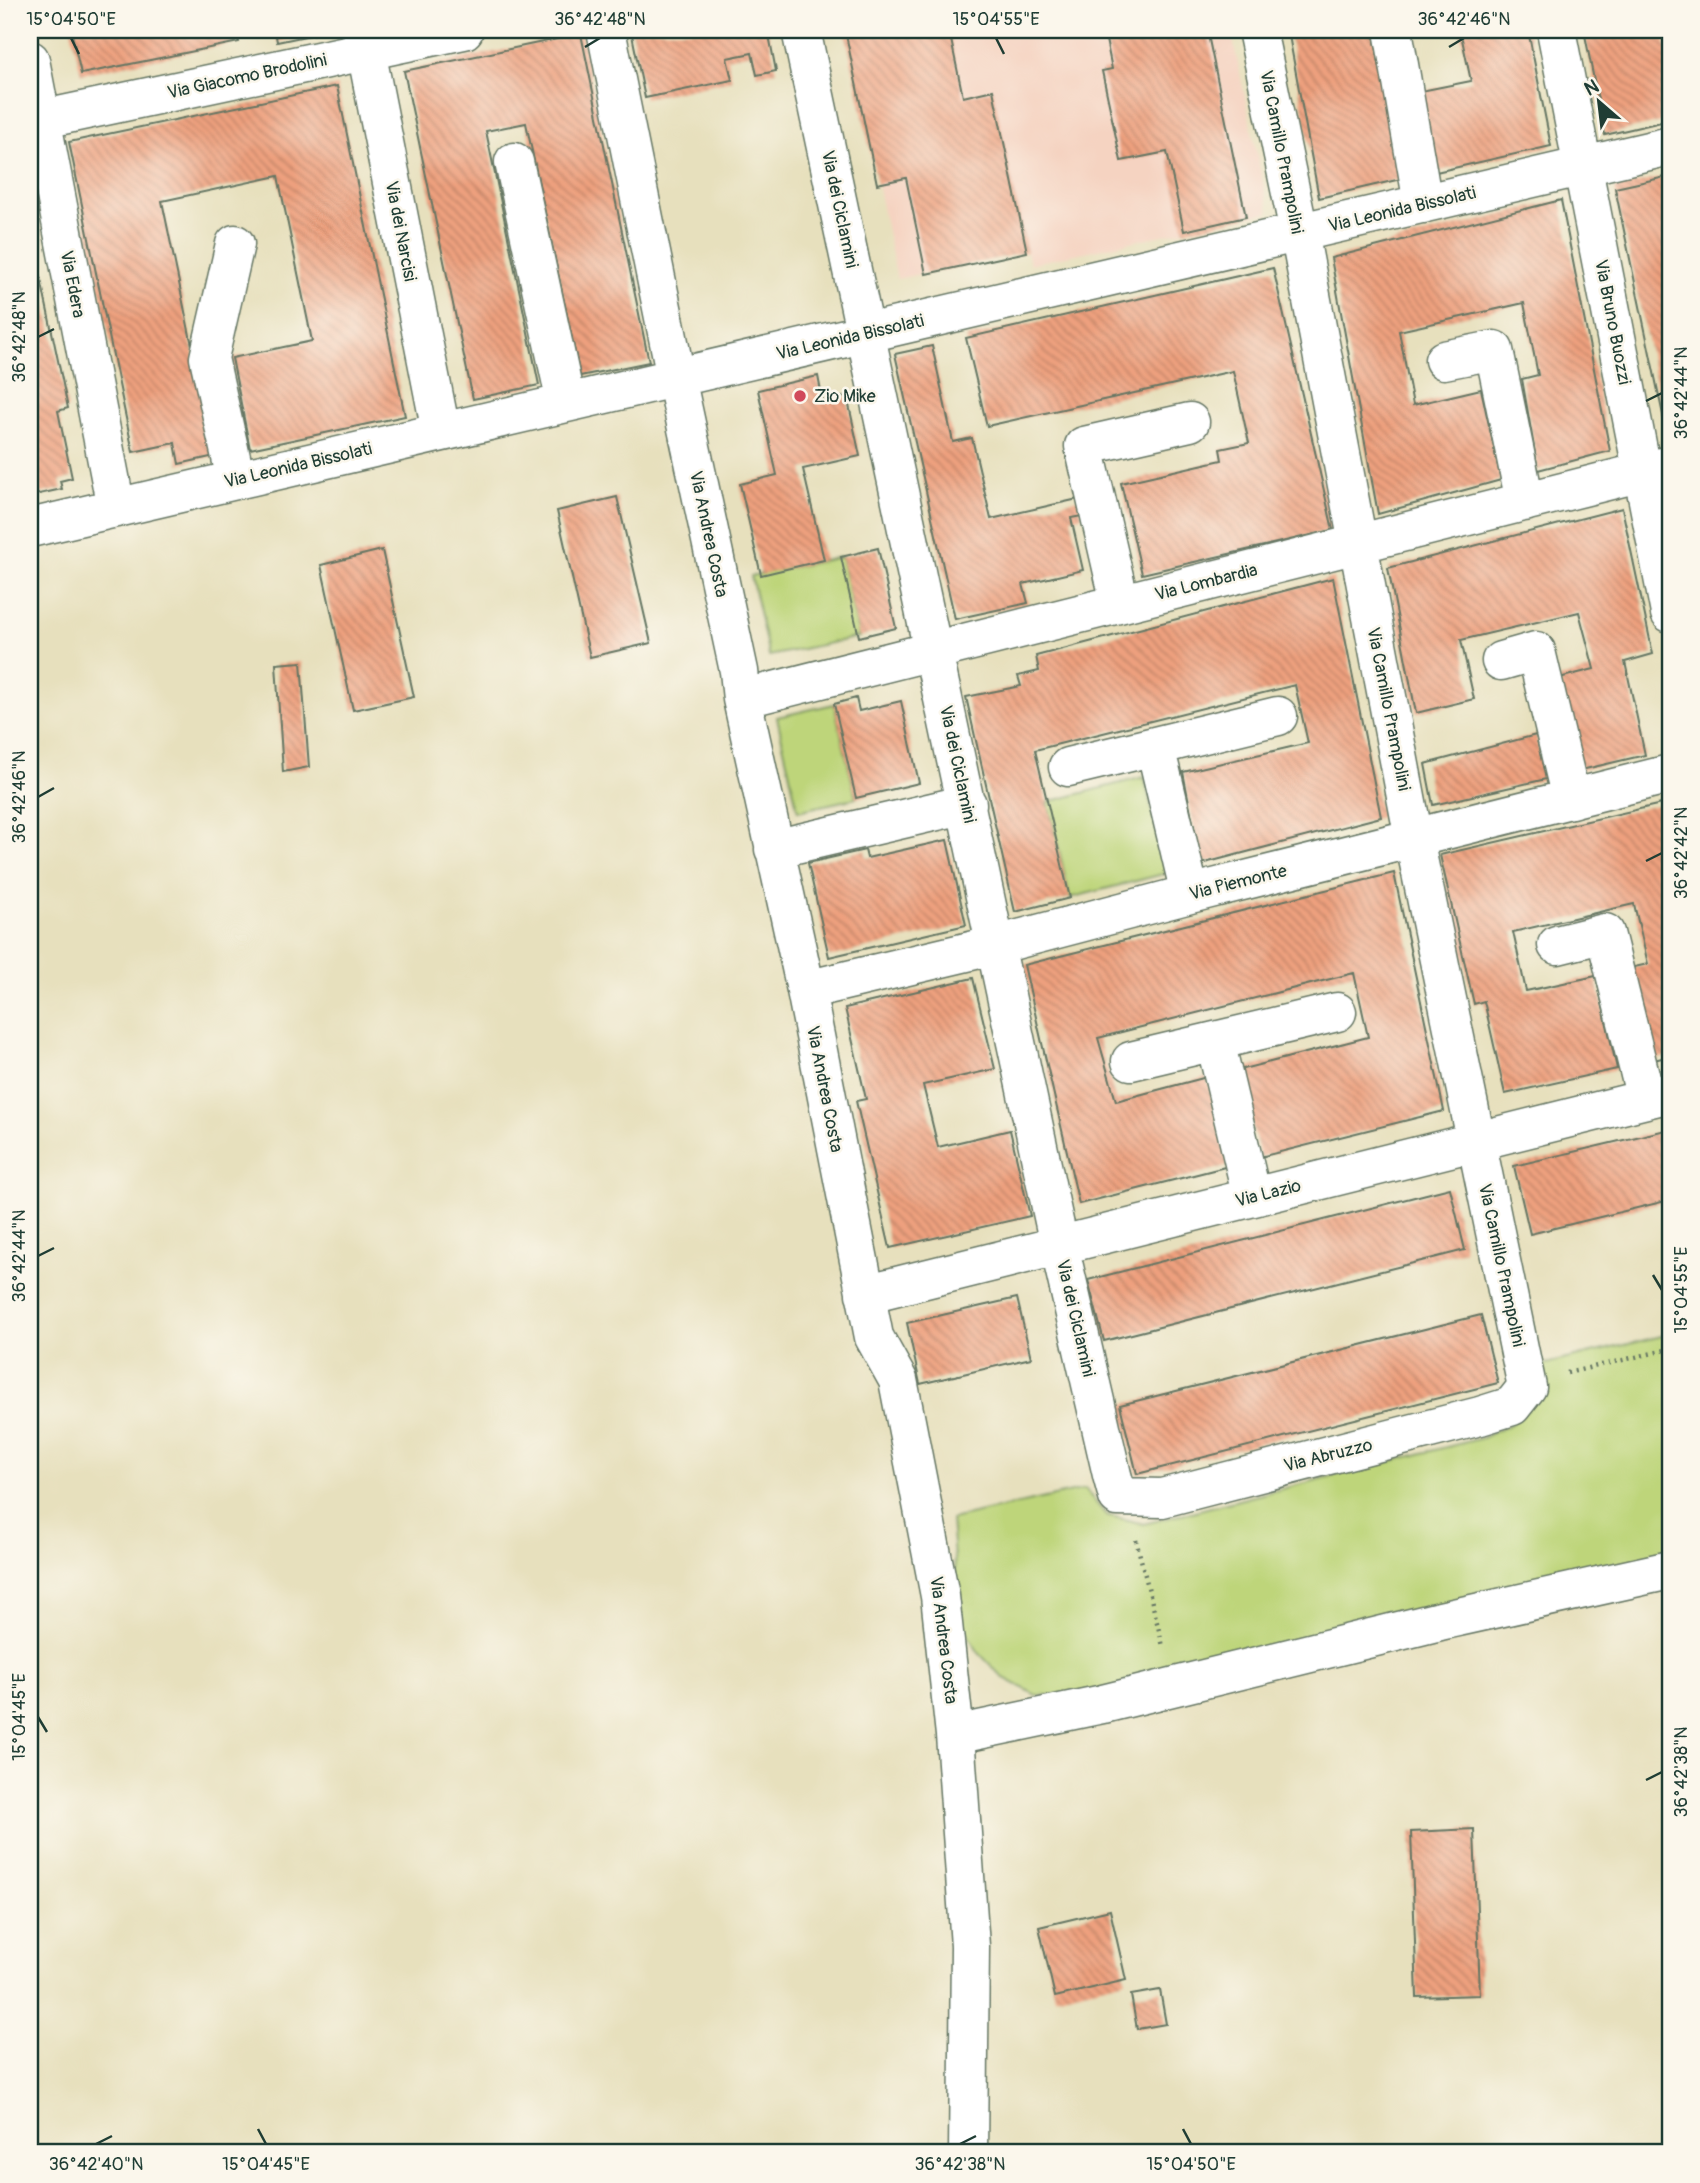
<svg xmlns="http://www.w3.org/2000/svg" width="1700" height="2183" font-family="Pangolin,sans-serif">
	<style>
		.built { fill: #f5d3c1 }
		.grass { fill: #bed57a; stroke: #6e8957; stroke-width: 2 }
		.building { fill: url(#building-back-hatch) }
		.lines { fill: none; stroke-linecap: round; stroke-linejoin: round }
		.minor-casing { stroke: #657664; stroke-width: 41 }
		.path { stroke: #657664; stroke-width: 4.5; stroke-dasharray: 2 5; stroke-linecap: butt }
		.minor { stroke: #fff; stroke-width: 38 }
		.ticks { fill: none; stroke: #1f3d34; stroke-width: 2.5 }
		.poi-dot { fill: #d1495b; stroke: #fbf7ec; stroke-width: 2.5 }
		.labels { text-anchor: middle; stroke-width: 5; stroke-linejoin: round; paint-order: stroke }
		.street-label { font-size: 18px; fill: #1f3d34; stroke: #fbf7ec }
		.poi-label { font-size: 18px; fill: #1f3d34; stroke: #fbf7ec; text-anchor: start }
		.neatline { fill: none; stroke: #1f3d34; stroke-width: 2.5 }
		.ticks-label { font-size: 18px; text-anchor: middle; fill: #1f3d34 }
	</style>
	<defs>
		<pattern id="building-back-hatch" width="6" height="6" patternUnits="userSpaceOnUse" patternTransform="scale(1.75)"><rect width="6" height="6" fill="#eea07e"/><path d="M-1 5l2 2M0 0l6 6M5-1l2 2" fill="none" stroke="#c08468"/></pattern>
	</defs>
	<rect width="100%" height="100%" fill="#fbf7ec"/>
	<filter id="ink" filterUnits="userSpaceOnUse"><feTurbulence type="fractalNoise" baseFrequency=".0143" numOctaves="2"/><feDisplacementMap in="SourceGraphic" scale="14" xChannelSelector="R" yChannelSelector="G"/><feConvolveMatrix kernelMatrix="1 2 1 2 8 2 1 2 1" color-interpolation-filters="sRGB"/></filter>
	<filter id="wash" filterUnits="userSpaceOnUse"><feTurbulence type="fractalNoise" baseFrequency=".00686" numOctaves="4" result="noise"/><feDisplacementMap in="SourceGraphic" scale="28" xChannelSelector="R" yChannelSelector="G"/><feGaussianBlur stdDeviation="1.57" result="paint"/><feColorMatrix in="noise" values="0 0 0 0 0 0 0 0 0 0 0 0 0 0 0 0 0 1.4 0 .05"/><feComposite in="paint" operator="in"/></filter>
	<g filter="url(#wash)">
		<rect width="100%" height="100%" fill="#e7e0bd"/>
		<!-- built -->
		<path class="built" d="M 845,30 L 1231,30 L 1269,212 L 1030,264 L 1027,252 L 897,279 Z"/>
		<!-- grass -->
		<path class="grass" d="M 841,557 L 859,637 L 769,656 L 751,576 Z
			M 834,704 L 856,798 L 798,811 L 777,717 Z
			M 1144,777 L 1167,873 L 1070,898 L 1048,802 Z
			M 1670,1334 L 1670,1558 L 1098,1695 L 1036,1695 L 1002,1677 L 979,1653 L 959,1621 L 951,1519 L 1085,1489 L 1106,1515 L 1144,1524 L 1482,1438 L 1512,1423 L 1538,1363 L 1546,1364 Z"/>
		<g id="blocks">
			<!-- building -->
			<path class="building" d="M 71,30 L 236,30 L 239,42 L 81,74 Z
				M 275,30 L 325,30 L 325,32 L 277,42 Z
				M 631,30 L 768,30 L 776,71 L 757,75 L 752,53 L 727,58 L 732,80 L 645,98 Z
				M 845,30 L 864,30 L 864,32 L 873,30 L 949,30 L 963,97 L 993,90 L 1027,252 L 926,274 L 906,178 L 877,184 Z
				M 1104,30 L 1207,30 L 1246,217 L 1184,231 L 1167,152 L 1121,161 L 1102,71 L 1112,69 Z
				M 1288,30 L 1373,30 L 1401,179 L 1319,198 Z
				M 1460,30 L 1528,30 L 1551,146 L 1436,172 L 1421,91 L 1471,81 Z
				M 1584,30 L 1663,30 L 1670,68 L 1670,120 L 1605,135 Z
				M 581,34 L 649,362 L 580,376 L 526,123 L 486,131 L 539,385 L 473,399 L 404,71 Z
				M 337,86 L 405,416 L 250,449 L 232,358 L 312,341 L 278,176 L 162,201 L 215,456 L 179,464 L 175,443 L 133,452 L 69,142 Z
				M 1670,176 L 1670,433 L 1667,434 L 1615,188 Z
				M 1561,200 L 1610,451 L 1538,470 L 1522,379 L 1538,375 L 1524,303 L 1399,331 L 1413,405 L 1481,389 L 1501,480 L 1378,514 L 1331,258 Z
				M 30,227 L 68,408 L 58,411 L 72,478 L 60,481 L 62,489 L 30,496 Z
				M 1273,268 L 1333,530 L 1142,574 L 1121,483 L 1222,460 L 1220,449 L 1249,443 L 1233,371 L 987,426 L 966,338 Z
				M 932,346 L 953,442 L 972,438 L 991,519 L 1078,499 L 1082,516 L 1071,518 L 1083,570 L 1023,584 L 1028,603 L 955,619 L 895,354 Z
				M 818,376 L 823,402 L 847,396 L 860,456 L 803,469 L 824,560 L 761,575 L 740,484 L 777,475 L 758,390 Z
				M 617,497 L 651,643 L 590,657 L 557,511 Z
				M 1622,508 L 1653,654 L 1625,662 L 1645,755 L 1581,770 L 1559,678 L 1594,669 L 1579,612 L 1461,640 L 1474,699 L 1416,713 L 1388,568 Z
				M 878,548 L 896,628 L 859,637 L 841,557 Z
				M 382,550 L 414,697 L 353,710 L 321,565 Z
				M 1333,578 L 1381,817 L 1201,864 L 1183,772 L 1308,743 L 1295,685 L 1035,750 L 1070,898 L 1015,912 L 966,697 L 1021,686 L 1018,676 L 1039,671 L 1036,656 Z
				M 301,662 L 309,767 L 283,772 L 276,664 Z
				M 856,698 L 859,711 L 901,701 L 919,783 L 856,798 L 834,704 Z
				M 1536,735 L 1546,779 L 1433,805 L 1425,764 Z
				M 1670,802 L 1670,1056 L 1650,1061 L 1630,968 L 1648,964 L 1634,904 L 1513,932 L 1526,991 L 1596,976 L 1617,1069 L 1505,1094 L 1484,1001 L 1474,1004 L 1440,855 Z
				M 947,840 L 966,925 L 829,957 L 808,863 L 865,850 L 867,858 Z
				M 1394,873 L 1444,1111 L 1260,1157 L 1239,1070 L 1368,1037 L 1354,973 L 1098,1038 L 1116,1101 L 1207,1077 L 1229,1166 L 1079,1204 L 1024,965 Z
				M 973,978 L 995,1069 L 923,1085 L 938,1147 L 1010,1130 L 1030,1216 L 890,1248 L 856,1101 L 866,1099 L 845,1008 Z
				M 1670,1129 L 1670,1200 L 1530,1234 L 1514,1166 Z
				M 1450,1188 L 1465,1250 L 1104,1341 L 1088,1280 Z
				M 1017,1298 L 1031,1358 L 920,1384 L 907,1323 Z
				M 1481,1315 L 1498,1383 L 1137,1474 L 1120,1405 Z
				M 1670,1813 L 1670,1834 L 1669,1834 L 1665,1814 Z
				M 1474,1829 L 1480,1995 L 1417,1997 L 1411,1832 Z
				M 1110,1910 L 1126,1980 L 1055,1997 L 1039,1927 Z
				M 1160,1990 L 1166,2024 L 1137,2029 L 1131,1995 Z"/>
		</g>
	</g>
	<g filter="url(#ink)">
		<use href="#blocks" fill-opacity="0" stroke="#657664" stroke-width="2"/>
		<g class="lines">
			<!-- minor casing -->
			<g class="minor-casing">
				<path id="minor" d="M 362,30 L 441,432
					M 606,30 L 676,377 L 739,671 L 742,699 L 806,990 L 874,1337 L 898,1380 L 940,1596 L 955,1735 L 970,1946 L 968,2153
					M 801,30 L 1059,1245 L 1112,1475 L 1118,1497 L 1162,1498 L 1480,1416 L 1512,1406 L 1527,1387 L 1414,839 L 1299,232 L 1257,30
					M 1393,30 L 1423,204
					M 1556,30 L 1670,613
					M 30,60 L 116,508
					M 30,122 L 464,30
					M 514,162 L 566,403
					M 235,244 L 209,358 L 236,480
					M 1444,360 L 1494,350 L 1525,502
					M 30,528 L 1670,146
					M 1120,603 L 1084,446 L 1190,422
					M 1501,661 L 1536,651 L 1571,799
					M 742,699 L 1670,465
					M 1068,767 L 1155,746
					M 774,849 L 967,804
					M 1190,894 L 1155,746 L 1278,716
					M 1557,945 L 1605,933 L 1646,1099
					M 806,990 L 996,945 L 1190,894 L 1670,774
					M 1131,1061 L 1215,1041
					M 1252,1197 L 1215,1041 L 1337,1012
					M 865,1294 L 1670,1093
					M 955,1735 L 1103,1704 L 1440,1621 L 1670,1570"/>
			</g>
			<!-- path -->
			<path class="path" d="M 1567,1373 L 1670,1349
				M 1136,1540 L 1163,1646"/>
			<!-- minor -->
			<use href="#minor" class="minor"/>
		</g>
	</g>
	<!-- ticks -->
	<path class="ticks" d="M 71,38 L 79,54M 996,38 L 1004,54M 585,47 L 600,38M 1449,47 L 1464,38M 38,337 L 54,329M 1646,401 L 1662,393M 38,797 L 54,788M 1646,861 L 1662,853M 38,1256 L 54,1248M 1653,1275 L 1662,1290M 38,1717 L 47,1732M 1646,1780 L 1662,1772M 258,2129 L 266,2144M 1183,2129 L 1191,2144M 96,2144 L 112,2136M 960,2144 L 976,2136"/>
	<!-- markers -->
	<circle class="poi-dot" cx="800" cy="396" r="7"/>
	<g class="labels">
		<!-- street labels -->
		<g class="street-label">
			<text transform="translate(247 76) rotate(-12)" y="6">Via Giacomo Brodolini</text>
			<text transform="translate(1282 152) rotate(79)" y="6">Via Camillo Prampolini</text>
			<text transform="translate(840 209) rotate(78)" y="6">Via dei Ciclamini</text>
			<text transform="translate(1402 209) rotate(-13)" y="6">Via Leonida Bissolati</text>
			<text transform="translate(401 231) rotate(79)" y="6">Via dei Narcisi</text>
			<text transform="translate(73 284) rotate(79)" y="6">Via Edera</text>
			<text transform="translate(1613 322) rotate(79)" y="6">Via Bruno Buozzi</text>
			<text transform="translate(850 337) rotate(-13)" y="6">Via Leonida Bissolati</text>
			<text transform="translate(298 465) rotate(-13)" y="6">Via Leonida Bissolati</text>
			<text transform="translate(709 534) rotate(78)" y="6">Via Andrea Costa</text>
			<text transform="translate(1206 582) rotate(-14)" y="6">Via Lombardia</text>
			<text transform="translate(1389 709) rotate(79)" y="6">Via Camillo Prampolini</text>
			<text transform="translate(958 764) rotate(78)" y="6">Via dei Ciclamini</text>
			<text transform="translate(1238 882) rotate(-14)" y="6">Via Piemonte</text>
			<text transform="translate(825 1089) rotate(79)" y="6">Via Andrea Costa</text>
			<text transform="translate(1268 1193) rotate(-14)" y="6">Via Lazio</text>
			<text transform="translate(1502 1265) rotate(78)" y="6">Via Camillo Prampolini</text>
			<text transform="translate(1076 1318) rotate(77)" y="6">Via dei Ciclamini</text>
			<text transform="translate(1328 1455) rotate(-14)" y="6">Via Abruzzo</text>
			<text transform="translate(944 1640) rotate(83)" y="6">Via Andrea Costa</text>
		</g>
		<!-- poi labels -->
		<g class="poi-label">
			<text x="814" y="402">Zio Mike</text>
		</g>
	</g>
	<!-- margin -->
	<rect width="1700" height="2183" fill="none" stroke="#fbf7ec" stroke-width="77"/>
	<!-- north arrow -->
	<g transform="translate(1599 102) rotate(332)" stroke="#fbf7ec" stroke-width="5" paint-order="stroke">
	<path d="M0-5L12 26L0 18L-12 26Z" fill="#1f3d34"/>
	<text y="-10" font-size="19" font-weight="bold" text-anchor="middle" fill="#1f3d34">N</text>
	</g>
	<rect x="38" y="38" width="1624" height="2106" class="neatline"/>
	<g class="ticks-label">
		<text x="71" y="25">15°04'50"E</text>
		<text x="600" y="25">36°42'48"N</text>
		<text x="996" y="25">15°04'55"E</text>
		<text x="1464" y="25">36°42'46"N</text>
		<text transform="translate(19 337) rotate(-90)" y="6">36°42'48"N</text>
		<text transform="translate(1681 393) rotate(-90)" y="6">36°42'44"N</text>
		<text transform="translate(19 797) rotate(-90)" y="6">36°42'46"N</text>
		<text transform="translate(1681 853) rotate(-90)" y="6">36°42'42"N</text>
		<text transform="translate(19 1256) rotate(-90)" y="6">36°42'44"N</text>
		<text transform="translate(1681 1290) rotate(-90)" y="6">15°04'55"E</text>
		<text transform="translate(19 1717) rotate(-90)" y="6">15°04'45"E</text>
		<text transform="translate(1681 1772) rotate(-90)" y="6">36°42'38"N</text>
		<text x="96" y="2170">36°42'40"N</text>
		<text x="266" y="2170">15°04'45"E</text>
		<text x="960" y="2170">36°42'38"N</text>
		<text x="1191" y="2170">15°04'50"E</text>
	</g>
</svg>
